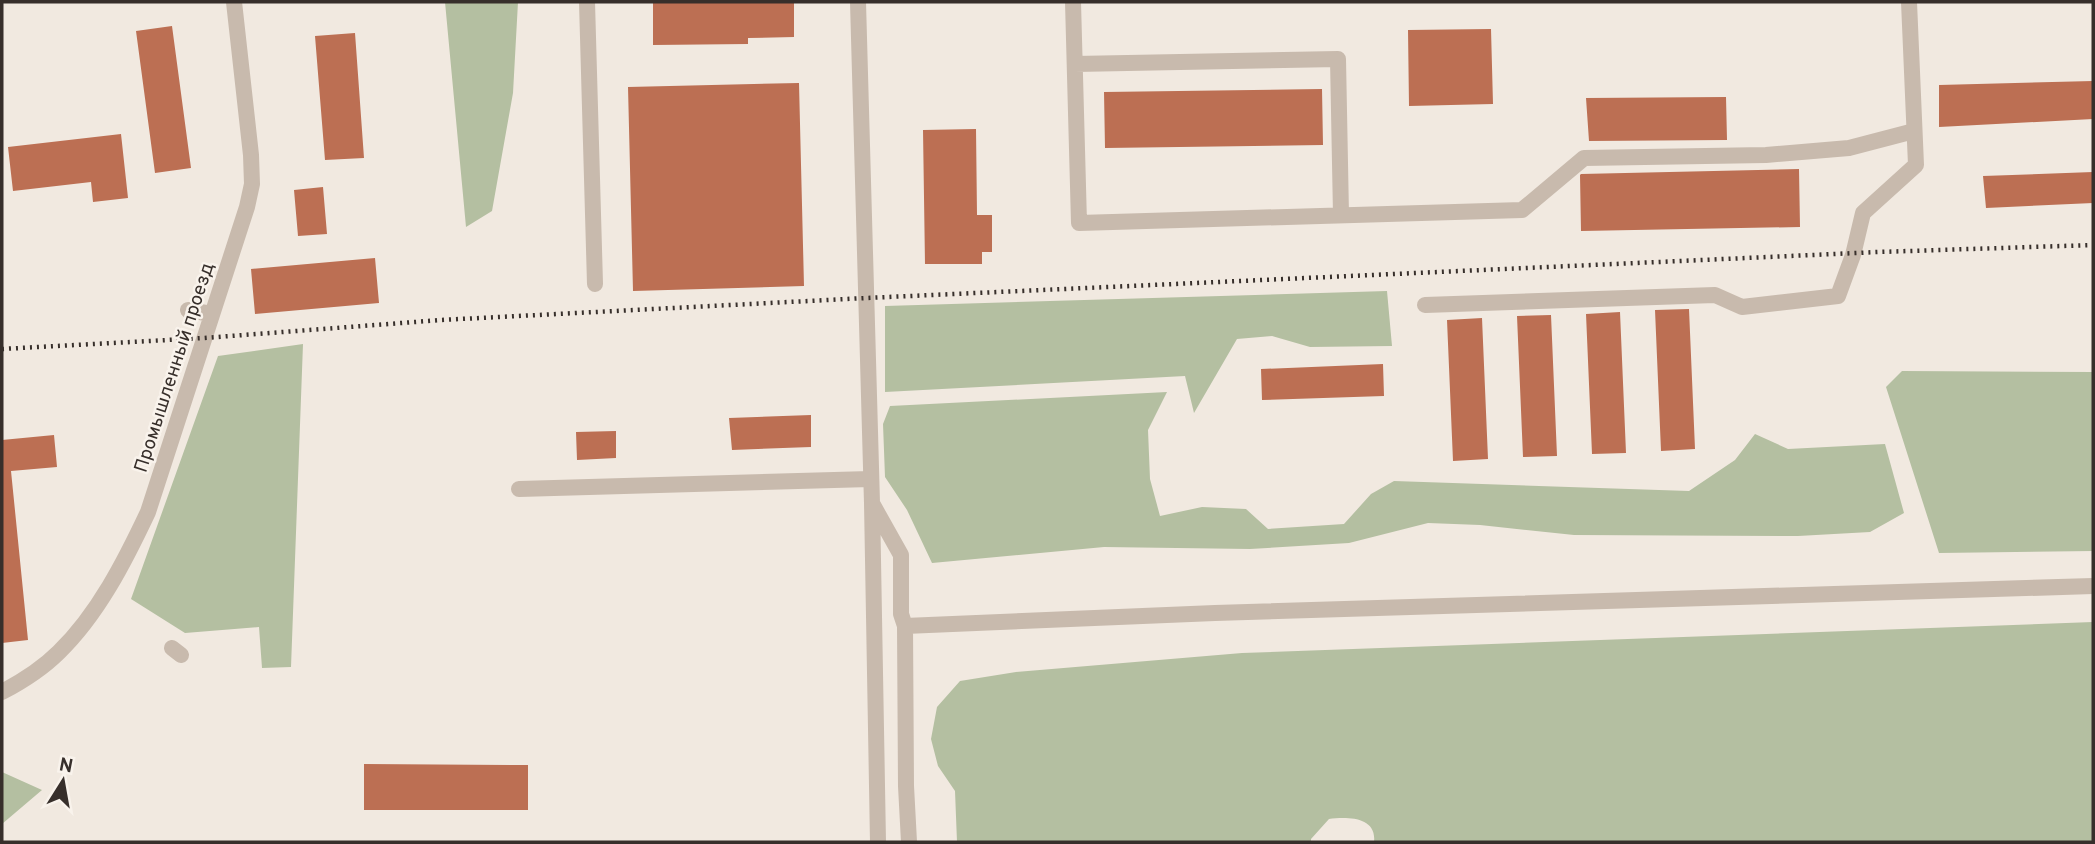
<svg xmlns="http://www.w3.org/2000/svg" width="2095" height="844" font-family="Overpass,sans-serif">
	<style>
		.green { fill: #b4bfa1 }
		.building { fill: #bc6f53 }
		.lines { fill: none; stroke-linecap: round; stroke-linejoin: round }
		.minor { stroke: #c8baad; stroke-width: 16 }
		.rail { stroke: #372f2b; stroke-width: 4.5; stroke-dasharray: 2 5; stroke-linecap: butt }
		.labels { text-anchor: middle; stroke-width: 5; stroke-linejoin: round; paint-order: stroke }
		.street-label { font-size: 19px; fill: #372f2b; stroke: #f9f3ec }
	</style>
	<rect width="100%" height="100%" fill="#f1e9e0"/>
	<!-- green -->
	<path class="green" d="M 445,2 L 518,2 L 513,93 L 492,211 L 466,227 Z
		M 1387,291 L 1392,346 L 1310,347 L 1272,336 L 1237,339 L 1194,413 L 1185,376 L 885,392 L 885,306 Z
		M 303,344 L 291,667 L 262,668 L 259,627 L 185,633 L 131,599 L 218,356 Z
		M 1902,371 L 2093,372 L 2093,551 L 1939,553 L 1886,387 Z
		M 1167,392 L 1148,430 L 1150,479 L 1160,516 L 1202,507 L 1246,509 L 1268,529 L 1344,524 L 1371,494 L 1394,481 L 1689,491 L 1735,460 L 1755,434 L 1788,449 L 1885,444 L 1904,513 L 1870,532 L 1798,536 L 1574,535 L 1480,525 L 1428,523 L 1349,543 L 1250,549 L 1104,547 L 932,563 L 907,510 L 885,477 L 883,424 L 890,406 Z
		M 2093,622 L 2093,842 L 1374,842 C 1377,816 1346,817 1329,819 L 1311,839 L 1311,842 L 957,842 L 955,791 L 938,766 L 931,739 L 937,707 L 960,681 L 1016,672 L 1242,653 Z
		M 2,772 L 42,790 L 2,824 Z"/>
	<!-- building -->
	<path class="building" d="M 653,2 L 794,2 L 794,37 L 748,38 L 748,44 L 653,45 Z
		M 172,26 L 191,168 L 155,173 L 136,31 Z
		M 1491,29 L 1493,104 L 1409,106 L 1408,30 Z
		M 355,33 L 364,158 L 325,160 L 315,36 Z
		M 2093,81 L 2093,119 L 1939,127 L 1939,85 Z
		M 799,83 L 804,286 L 633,291 L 628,87 Z
		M 1322,89 L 1323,145 L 1105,148 L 1104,92 Z
		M 1726,97 L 1727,140 L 1589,141 L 1586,98 Z
		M 976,129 L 977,215 L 992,215 L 992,252 L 982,252 L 982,264 L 925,264 L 923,130 Z
		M 121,134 L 128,198 L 93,202 L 91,182 L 13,191 L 8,147 Z
		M 1799,169 L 1800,227 L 1581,231 L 1580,175 L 1581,174 Z
		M 2093,172 L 2093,203 L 1986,208 L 1983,176 Z
		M 323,187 L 327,234 L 298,236 L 294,190 Z
		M 375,258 L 379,303 L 255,314 L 251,269 Z
		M 1689,309 L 1695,449 L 1661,451 L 1655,310 Z
		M 1620,312 L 1626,453 L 1592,454 L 1586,314 Z
		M 1551,315 L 1557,456 L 1523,457 L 1517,316 Z
		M 1482,318 L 1488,459 L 1453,461 L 1447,320 Z
		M 1383,364 L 1384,396 L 1262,400 L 1261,369 Z
		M 811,415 L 811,447 L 732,450 L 729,418 Z
		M 616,431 L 616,458 L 577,460 L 576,432 Z
		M 54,435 L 57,467 L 11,471 L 28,640 L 2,643 L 2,440 Z
		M 364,764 L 528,765 L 528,810 L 364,810 Z"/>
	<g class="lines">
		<!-- minor -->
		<path class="minor" d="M 587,2 L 595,284
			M 858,2 L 872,503 L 878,842
			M 1073,2 L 1079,223 L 1522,210 L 1584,158 L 1766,155 L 1849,148 L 1914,131
			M 1075,64 L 1338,59 L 1341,215
			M 1425,305 L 1715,295 L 1742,307 L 1838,296 L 1853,255 L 1863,213 L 1916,165 L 1909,2
			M 188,310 L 212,314
			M 519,489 L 870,479
			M 873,505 L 901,555 L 901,614 L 905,626 L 906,786 L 909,842
			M 905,626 L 1215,613 L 2093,586
			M 172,648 L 181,655
			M 2,692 C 21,682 43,668 59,652 C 98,614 125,561 148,512 L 247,207 L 252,184 L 251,155 L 234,2"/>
		<!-- rail -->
		<path class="rail" d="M 2,349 L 204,338 L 441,320 L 866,298 L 1878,252 L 2093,245"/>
	</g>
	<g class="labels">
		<!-- street labels -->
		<g class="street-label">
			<text transform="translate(173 367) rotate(-72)" y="7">Промышленный проезд</text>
		</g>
	</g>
	<!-- border -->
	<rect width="2095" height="844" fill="none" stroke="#372f2b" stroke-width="7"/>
	<!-- north arrow -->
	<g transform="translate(63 781) rotate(11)" stroke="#f9f3ec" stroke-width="5" paint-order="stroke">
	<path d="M0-5L12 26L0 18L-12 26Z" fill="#372f2b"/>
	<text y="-10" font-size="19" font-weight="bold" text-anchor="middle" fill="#372f2b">N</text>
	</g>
</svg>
